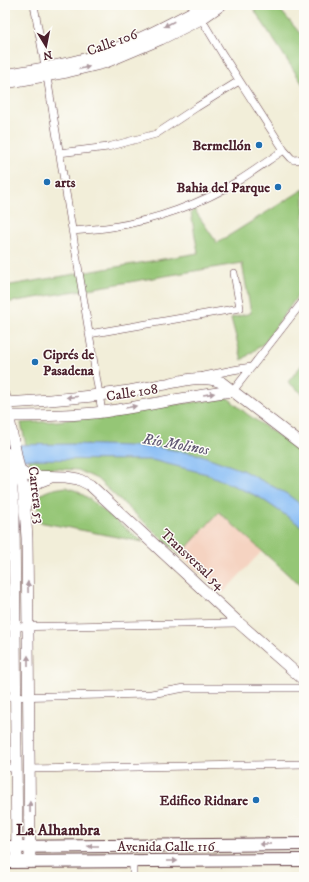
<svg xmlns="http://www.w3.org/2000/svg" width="309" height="882" font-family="'IM FELL DW Pica',serif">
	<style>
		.built { fill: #f5d3c1 }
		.green { fill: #95c676; stroke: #707250 }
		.water { fill: #86bcf5; stroke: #686e90 }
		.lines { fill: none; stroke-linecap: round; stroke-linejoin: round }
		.street-casing { stroke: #633e45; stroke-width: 8 }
		.secondary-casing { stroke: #633e45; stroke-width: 12 }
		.primary-casing { stroke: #633e45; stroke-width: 14 }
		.street { stroke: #fff; stroke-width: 7 }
		.secondary { stroke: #fff; stroke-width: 11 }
		.primary { stroke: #fff; stroke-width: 12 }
		.oneway { fill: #ae9aa0 }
		.poi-dot { fill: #1f6fb2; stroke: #fdfcf7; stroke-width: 1.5 }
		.labels { text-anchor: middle; stroke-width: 3; stroke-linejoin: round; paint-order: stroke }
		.street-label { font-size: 14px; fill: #4a1f2b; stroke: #fdfcf7 }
		.poi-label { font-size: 14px; font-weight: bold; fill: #4a1f2b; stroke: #fdfcf7; text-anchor: end }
		.water-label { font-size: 15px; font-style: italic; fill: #5f5672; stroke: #fdfcf7 }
		.quarter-label { font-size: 16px; font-weight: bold; fill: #4a1f2b; stroke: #fdfcf7 }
	</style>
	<rect width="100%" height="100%" fill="#fdfcf7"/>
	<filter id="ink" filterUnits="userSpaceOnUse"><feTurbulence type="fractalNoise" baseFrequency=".025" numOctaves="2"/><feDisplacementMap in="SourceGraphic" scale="8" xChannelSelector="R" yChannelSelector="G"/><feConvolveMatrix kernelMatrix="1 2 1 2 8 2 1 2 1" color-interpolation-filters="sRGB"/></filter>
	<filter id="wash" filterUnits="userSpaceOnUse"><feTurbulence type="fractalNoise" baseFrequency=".012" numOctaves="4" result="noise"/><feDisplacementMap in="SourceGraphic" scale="16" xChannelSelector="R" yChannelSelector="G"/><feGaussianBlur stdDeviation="0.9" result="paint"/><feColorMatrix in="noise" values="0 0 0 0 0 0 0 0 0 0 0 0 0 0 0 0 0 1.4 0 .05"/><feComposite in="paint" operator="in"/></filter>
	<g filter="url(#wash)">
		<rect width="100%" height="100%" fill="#f2eed9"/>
		<!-- built -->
		<path class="built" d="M 218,512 L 262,551 L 223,593 L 180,555 Z"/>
		<!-- green -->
		<path class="green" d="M 251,5 L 276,5 L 304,38 L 304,86 Z
			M 304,189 L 304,287 L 264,343 L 242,360 L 231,318 L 251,313 L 242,263 L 5,303 L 5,286 L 198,253 L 191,213 L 194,209 L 217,243 Z
			M 304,362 L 304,395 L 288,382 Z
			M 228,398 L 247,414 L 304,453 L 304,589 L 219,512 L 180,555 L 97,479 L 78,470 L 31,467 L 21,423 L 58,421 L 170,405 Z
			M 66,487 L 77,491 L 88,498 L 143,542 L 39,522 L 37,497 C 48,489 54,489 66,487 Z"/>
		<!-- water -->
		<path class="water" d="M 75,444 L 156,447 L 201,455 L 242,470 L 287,494 L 304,507 L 304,528 L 259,497 L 207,474 L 152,460 L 5,459 L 5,445 Z"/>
	</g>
	<g filter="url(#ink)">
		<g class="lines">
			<!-- street casing -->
			<g class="street-casing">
				<path id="street" d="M 34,5 L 48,83 L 102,412
					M 193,5 L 223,55 L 284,150 L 291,158 L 294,160 L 304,159
					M 59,153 L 108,147 L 156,134 L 197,107 L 239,81
					M 72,231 C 85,230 99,229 112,227 C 155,220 201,204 238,181 C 254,171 269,160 284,150
					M 89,334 L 240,308 L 234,273
					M 204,376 L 233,370 L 251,367
					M 233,391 L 304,300
					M 5,558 L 15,558
					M 5,627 L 239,623
					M 5,697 L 151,694 L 185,688 L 304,688
					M 5,768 L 16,768
					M 29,769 L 304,764
					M 133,861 L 133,877"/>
			</g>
			<!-- secondary casing -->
			<g class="secondary-casing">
				<path id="secondary" d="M 5,75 C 36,69 68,65 98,55 C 132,44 164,27 196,10 L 203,5
					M 5,83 L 67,72 L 104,63 L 161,39 L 201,19 L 221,5
					M 5,397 L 13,440 L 23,487 L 25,509 L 27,538 L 28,634 L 30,862
					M 5,403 C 42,401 79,398 115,393 C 132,391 149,387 166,384 C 184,380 203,375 221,382 L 304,446
					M 5,416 C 37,416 71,416 103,412 C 146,406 189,396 233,391
					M 5,452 L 11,481 L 14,511 L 17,862
					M 20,471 L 26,475 L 30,476 L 66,477 L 78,479 L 90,485 L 239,623 L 304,680
					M 27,502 C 30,486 34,483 49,478"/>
			</g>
			<!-- primary casing -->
			<g class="primary-casing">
				<path id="primary" d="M 5,847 L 304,844
					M 5,862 L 304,860"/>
			</g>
			<!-- street -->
			<use href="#street" class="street"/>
			<!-- secondary -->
			<use href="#secondary" class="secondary"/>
			<!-- primary -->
			<use href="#primary" class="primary"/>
		</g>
		<!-- one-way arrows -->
		<defs><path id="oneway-solid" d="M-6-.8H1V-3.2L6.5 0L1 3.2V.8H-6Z"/></defs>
		<g class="oneway">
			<use href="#oneway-solid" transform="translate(169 24) rotate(153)"/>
			<use href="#oneway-solid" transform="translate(84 68) rotate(-14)"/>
			<use href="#oneway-solid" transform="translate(209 394) rotate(-9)"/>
			<use href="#oneway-solid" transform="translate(72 397) rotate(175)"/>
			<use href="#oneway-solid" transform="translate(131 407) rotate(-10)"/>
			<use href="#oneway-solid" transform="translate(28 587) rotate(-91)"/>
			<use href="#oneway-solid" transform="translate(28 661) rotate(-90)"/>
			<use href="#oneway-solid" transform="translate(30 807) rotate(-91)"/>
			<use href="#oneway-solid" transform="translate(265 844) rotate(180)"/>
			<use href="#oneway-solid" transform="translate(93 846) rotate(180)"/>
			<use href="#oneway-solid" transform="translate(172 861)"/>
		</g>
	</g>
	<!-- markers -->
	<g class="poi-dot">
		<circle cx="259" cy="145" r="4"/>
		<circle cx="47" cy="182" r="4"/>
		<circle cx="278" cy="187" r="4"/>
		<circle cx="35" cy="362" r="4"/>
		<circle cx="256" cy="800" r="4"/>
	</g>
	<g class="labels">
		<!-- street labels -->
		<g class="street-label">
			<text transform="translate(112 42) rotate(-20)" y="5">Calle 106</text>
			<text transform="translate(132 392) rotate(-9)" y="5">Calle 108</text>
			<text transform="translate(37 495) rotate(83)" y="5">Carrera 53</text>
			<text transform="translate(193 559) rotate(43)" y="5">Transversal 54</text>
			<text x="166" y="851">Avenida Calle 116</text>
		</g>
		<!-- poi labels -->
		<g class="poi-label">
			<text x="251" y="150">Bermellón</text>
			<text x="55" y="187" text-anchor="start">arts</text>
			<text x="270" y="192">Bahia del Parque</text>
			<text x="43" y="359" text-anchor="start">Ciprés de<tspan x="43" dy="16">Pasadena</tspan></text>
			<text x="248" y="805">Edifico Ridnare</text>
		</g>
		<!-- water labels -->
		<g class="water-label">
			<text transform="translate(176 444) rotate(10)" y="5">Río Molinos</text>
		</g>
		<!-- quarter labels -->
		<g class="quarter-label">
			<text x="58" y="835">La Alhambra</text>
		</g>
	</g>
	<!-- margin -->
	<rect width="309" height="882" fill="none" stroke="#fdfcf7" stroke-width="20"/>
	<!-- north arrow -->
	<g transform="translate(46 46) rotate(170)" stroke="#fdfcf7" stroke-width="3" paint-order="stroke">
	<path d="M0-3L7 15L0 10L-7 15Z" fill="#4a1f2b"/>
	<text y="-6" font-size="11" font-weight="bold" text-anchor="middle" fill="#4a1f2b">N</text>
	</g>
</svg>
